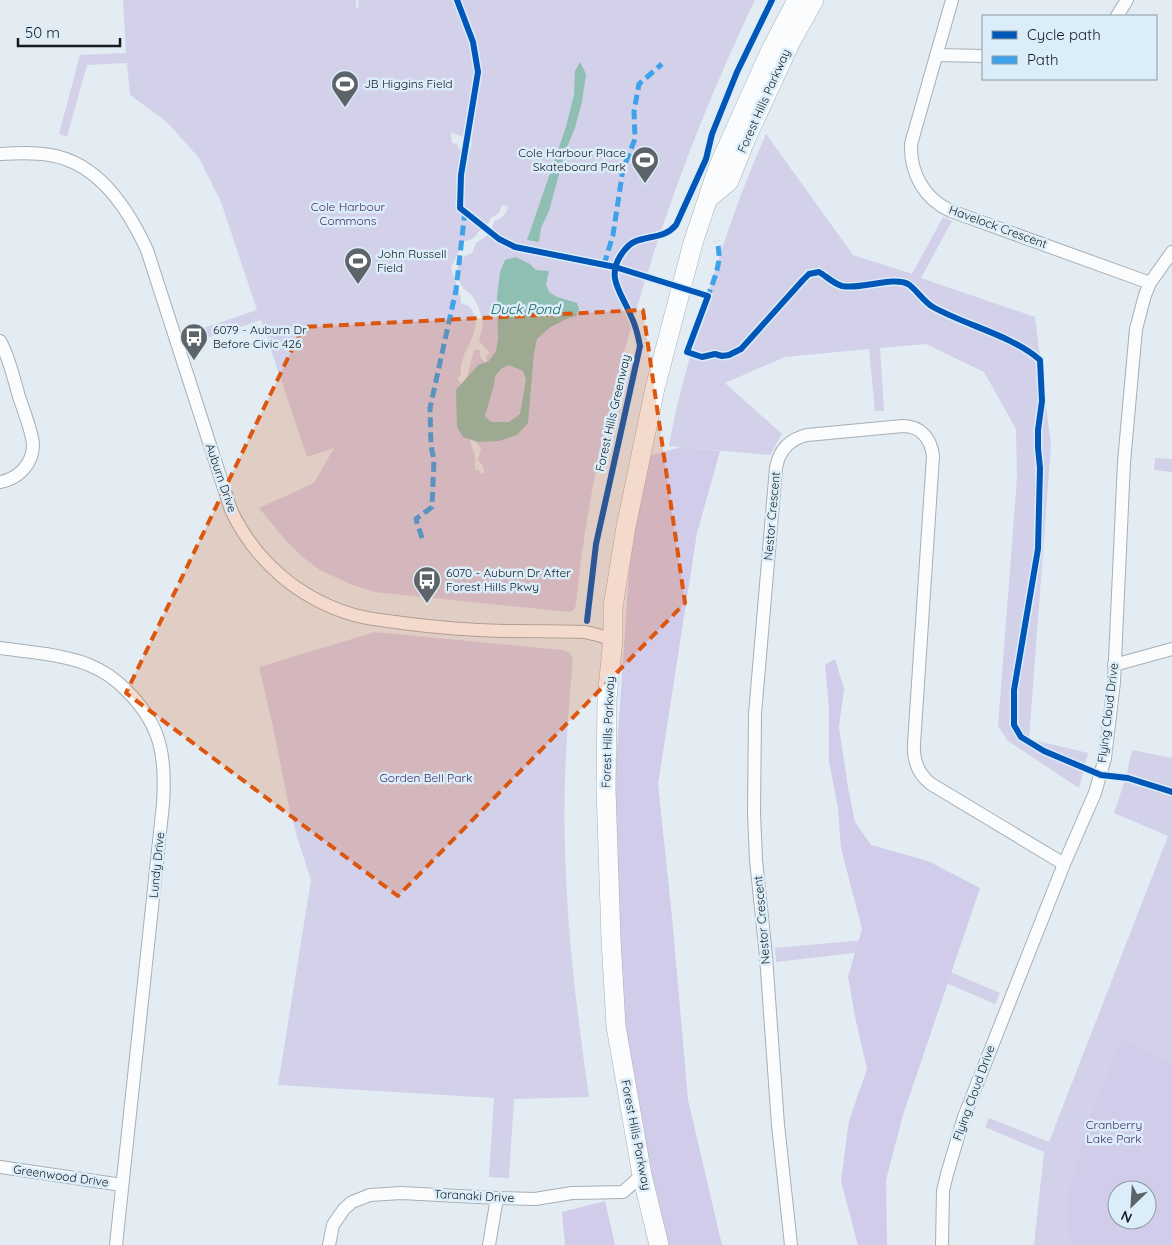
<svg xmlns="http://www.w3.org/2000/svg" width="1172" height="1245" font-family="Quicksand,sans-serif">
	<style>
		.green { fill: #d3d0e9; fill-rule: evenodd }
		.forest { fill: #d1cce9; fill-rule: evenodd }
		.water { fill: #8fbeb3; fill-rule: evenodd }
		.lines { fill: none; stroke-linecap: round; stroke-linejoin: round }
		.minor-casing { stroke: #a8afb4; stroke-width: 14 }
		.secondary-casing { stroke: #a8afb4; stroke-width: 20 }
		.minor { stroke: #fbfcfd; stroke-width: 12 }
		.secondary { stroke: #fbfcfd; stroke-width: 19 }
		.quiet { stroke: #3da2ea; stroke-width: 5; stroke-dasharray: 10 5; stroke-linecap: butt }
		.cycleway-casing { stroke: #dbedf9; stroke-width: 9 }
		.cycleway { stroke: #0057b8; stroke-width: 6 }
		.marked { fill: #dd560d; fill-opacity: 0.2; stroke: #dd560d; stroke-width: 4; stroke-dasharray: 10 6; stroke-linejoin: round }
		.labels { text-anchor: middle; stroke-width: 5; stroke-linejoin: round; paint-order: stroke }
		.poi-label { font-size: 12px; fill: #151b1f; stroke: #dbedf9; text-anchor: start }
		.street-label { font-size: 12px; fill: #151b1f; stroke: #dbedf9 }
		.park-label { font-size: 12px; fill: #452c66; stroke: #dbedf9 }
		.water-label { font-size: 14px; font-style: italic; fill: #106250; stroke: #dbedf9 }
	</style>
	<rect width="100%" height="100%" fill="#e2ecf2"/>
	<!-- green -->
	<path class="green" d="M 123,0 L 356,0 L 356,7 L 359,9 L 358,0 L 755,0 C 705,104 665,210 633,321 C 606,414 585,509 576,605 L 574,610 L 569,612 L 374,592 L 350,584 L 320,570 L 305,559 L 288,543 L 259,508 L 314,483 L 334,448 L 307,457 L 261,320 L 201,340 L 198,330 L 257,310 L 221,202 L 199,158 L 167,122 L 130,95 L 127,63 L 87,65 L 67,137 L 59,134 L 80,55 L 126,53 ZM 451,132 L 472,141 L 471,149 L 459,149 L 457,144 L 452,143 ZM 502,205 L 508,206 C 507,213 502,219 495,220 L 489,234 L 476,243 L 472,253 L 465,256 L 457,268 L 459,272 C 457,292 471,288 477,304 C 479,308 483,321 483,326 C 482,331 479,336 479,341 L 490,353 L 486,356 L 487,362 L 485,362 L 480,357 L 480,350 L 474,350 L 466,381 L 474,438 L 481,449 L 478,460 L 483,466 L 484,472 L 481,474 L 479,470 L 475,470 L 475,455 L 470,441 L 462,386 L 457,378 L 461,375 C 457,351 489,330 469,306 L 461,303 L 460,294 L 451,268 L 463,242 C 469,240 476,239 478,232 L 486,228 L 491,218 L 499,213 Z
		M 766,134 L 853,255 L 912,274 L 943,217 L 952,221 L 921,278 L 1035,317 L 1051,445 L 1029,739 L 1088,753 L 1079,788 L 1008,741 L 998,726 L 1017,478 L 1016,429 L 984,372 L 926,344 L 880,348 L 884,411 L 875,411 L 869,349 L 785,357 L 725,383 L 782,434 L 770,455 L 669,446 C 674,416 682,386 690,357 C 710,281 734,206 766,134 Z
		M 1155,458 L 1172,459 L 1172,472 L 1154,470 Z
		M 375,632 L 562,650 L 569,652 L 573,659 C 567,722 563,786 565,849 C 567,932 577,1015 589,1097 L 514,1099 L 509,1178 L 489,1177 L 494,1098 L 278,1085 L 311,880 L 298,840 L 289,807 L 273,727 L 259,667 Z
		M 1132,750 L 1172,758 L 1172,1245 L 1034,1245 L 1044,1152 L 985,1127 L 989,1118 L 1049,1142 L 1168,836 L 1114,813 L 1126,777 ZM 1117,1190 L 1147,1190 L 1147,1220 L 1117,1220 Z
		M 886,938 L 934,965 L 1000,993 L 995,1004 L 909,967 L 880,950 L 776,962 L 775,948 Z"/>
	<!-- forest -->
	<path class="forest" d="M 681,447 L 720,451 L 697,533 L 658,784 L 672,917 L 688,1100 L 722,1245 L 664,1245 L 625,1052 L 610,850 L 631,544 L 646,457 Z
		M 835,659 L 844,689 L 839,727 L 848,788 L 855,822 L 871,845 L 928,861 L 980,888 L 903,1115 L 886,1180 L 887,1245 L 858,1245 L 841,1181 L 849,1121 L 867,1069 L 856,1021 L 848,977 L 862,929 L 841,848 L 838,808 L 829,761 L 829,707 L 825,665 Z
		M 1122,1037 L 1172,1064 L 1172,1245 L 1071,1245 L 1065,1209 L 1088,1124 ZM 1117,1190 L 1147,1190 L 1147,1220 L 1117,1220 Z
		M 605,1201 L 615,1245 L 565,1245 L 562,1212 Z"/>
	<!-- water -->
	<path class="water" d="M 580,62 L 586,74 L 582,102 L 575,128 L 565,152 L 549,211 L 541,228 L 539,242 L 527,240 L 566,127 L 574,95 L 575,71 Z
		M 516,257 L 530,264 L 536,270 L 549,271 L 546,284 L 549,292 L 557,297 L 577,303 L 579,309 L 576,316 L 566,319 L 549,328 L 537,339 L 534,353 L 528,423 L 517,435 L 499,441 L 478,442 L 463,437 L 457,427 L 456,390 L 478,365 L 489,361 L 496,351 L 498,339 L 497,297 L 500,272 L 505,260 ZM 509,365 L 523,371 L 526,379 L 520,414 L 509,422 L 491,422 L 485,416 L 494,385 L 495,376 L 502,368 Z"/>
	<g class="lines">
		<!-- minor casing -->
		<g class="minor-casing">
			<path id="minor" d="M 952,0 L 911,144 C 910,173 924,199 951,211 L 1150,283
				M 1117,16 L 1127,0
				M 936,55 L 983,56
				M 0,154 C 17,153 33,152 50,155 C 99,163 128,209 147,250 L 231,510 C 255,561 299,599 354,615 C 372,620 391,621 410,624 C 441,628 472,630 504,631 C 530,631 557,631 584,632 C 593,633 603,637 613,639
				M 0,341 C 9,357 13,376 18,393 C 22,408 32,429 33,445 C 33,464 18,479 0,482
				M 0,648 C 28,652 60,654 87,664 C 102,670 117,680 128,692 C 162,726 166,758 163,804 L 116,1245
				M 1114,665 L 1172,649
				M 0,1167 L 122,1185
				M 329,1245 L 333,1225 L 344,1209 L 352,1202 L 370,1195 L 401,1193 L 497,1198 L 535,1199 L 572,1193 L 623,1192 L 642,1175
				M 489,1245 L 497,1198
				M 791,1245 L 778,1125 L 766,956 L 756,860 L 754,813 L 755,714 L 776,468 C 779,450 790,439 807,435 L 903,426 C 921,426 931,439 933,456 L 914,744 C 913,761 918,774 931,784 L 1064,864
				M 942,1245 L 943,1191 L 947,1174 L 964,1117 L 1064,864 L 1095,793 L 1105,758 L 1114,682 L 1124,462 L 1136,329 L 1145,295 L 1150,283 L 1172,252"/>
		</g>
		<!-- secondary casing -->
		<g class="secondary-casing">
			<path id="secondary" d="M 710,197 L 729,181 L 747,136 L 791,41 L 814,0
				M 659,1245 L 642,1175 L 616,1026 L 611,939 L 606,789 L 607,698 L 613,639 L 613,607 L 626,527 L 655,388 L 693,243 L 718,168 L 770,52 L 797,0"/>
		</g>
		<!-- minor -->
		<use href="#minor" class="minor"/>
		<!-- secondary -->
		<use href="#secondary" class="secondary"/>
		<!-- quiet -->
		<path class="quiet" d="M 604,265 L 613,235 L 623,169 L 635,139 L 634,111 L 639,84 L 662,64
			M 707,299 C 714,278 723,263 717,241
			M 422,538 L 416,519 L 432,507 L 434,460 L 431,446 L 430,408 L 456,290 L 465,211"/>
		<!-- cycleway casing -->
		<g class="cycleway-casing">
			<path id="cycleway" d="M 457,0 L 473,42 L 478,72 L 461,175 L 460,208 L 499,239 L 515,247 L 615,267 L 708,296 L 687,352 L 702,357 L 715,354 L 722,356 L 729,355 L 741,349 L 803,280 L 809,274 L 819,272 C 826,276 834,284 842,286 C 861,290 893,276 908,284 C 915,288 924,302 933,307 C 967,326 1011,335 1040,360 L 1042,401 L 1038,430 L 1038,448 L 1040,468 L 1038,549 L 1014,690 L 1014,725 L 1021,737 L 1044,751 L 1101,775 L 1128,778 L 1172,792
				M 587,621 L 596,544 L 640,346 C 638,335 636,326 631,316 C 622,293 604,277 623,252 C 626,248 630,244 634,242 C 649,235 664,239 676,225 L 706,159 L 712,134 L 737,72 L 772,0"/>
		</g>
		<!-- cycleway -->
		<use href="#cycleway" class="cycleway"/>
	</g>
	<!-- marked area -->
	<path class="marked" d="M 643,310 L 685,603 L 398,896 L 126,693 L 303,327 Z"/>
	<!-- icons -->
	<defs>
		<g id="stadium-pin" transform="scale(1.4375)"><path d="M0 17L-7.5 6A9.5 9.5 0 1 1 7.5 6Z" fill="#5d6469" stroke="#dbedf9"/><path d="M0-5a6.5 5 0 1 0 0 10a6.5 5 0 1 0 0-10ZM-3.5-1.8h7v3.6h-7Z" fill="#fff"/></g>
		<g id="bus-pin" transform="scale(1.4375)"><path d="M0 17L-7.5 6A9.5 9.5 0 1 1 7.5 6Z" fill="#5d6469" stroke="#dbedf9"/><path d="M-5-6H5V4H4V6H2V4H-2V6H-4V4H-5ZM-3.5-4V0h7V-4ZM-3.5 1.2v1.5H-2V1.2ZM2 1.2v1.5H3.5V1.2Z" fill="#fff"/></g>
	</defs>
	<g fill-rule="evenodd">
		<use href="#stadium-pin" x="345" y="84"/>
		<use href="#stadium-pin" x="645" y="160"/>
		<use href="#stadium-pin" x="358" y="261"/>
		<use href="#bus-pin" x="194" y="337"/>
		<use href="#bus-pin" x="427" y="580"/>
	</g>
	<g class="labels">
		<!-- poi labels -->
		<g class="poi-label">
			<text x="364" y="88">JB Higgins Field</text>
			<text x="626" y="157" text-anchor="end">Cole Harbour Place<tspan x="626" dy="14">Skateboard Park</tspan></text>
			<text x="377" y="258">John Russell<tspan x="377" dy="14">Field</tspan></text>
			<text x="213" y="334">6079 - Auburn Dr<tspan x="213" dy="14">Before Civic 426</tspan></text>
			<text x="446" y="577">6070 - Auburn Dr After<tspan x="446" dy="14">Forest Hills Pkwy</tspan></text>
		</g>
		<!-- street labels -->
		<g class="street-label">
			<text transform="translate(764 101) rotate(-66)" y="4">Forest Hills Parkway</text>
			<text transform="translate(998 227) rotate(20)" y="4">Havelock Crescent</text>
			<text transform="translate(613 413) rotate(-77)" y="4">Forest Hills Greenway</text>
			<text transform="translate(221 478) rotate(71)" y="4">Auburn Drive</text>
			<text transform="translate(772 516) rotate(-85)" y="4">Nestor Crescent</text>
			<text transform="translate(1108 713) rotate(-83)" y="4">Flying Cloud Drive</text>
			<text transform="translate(608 732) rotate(-88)" y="4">Forest Hills Parkway</text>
			<text transform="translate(157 865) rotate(-84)" y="4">Lundy Drive</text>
			<text transform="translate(762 920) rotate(-95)" y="4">Nestor Crescent</text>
			<text transform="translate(974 1093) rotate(-70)" y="4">Flying Cloud Drive</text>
			<text transform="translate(636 1135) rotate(79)" y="4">Forest Hills Parkway</text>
			<text transform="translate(61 1176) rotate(8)" y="4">Greenwood Drive</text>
			<text transform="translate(474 1196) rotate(3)" y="4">Taranaki Drive</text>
		</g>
		<!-- park labels -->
		<g class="park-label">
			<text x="348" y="211">Cole Harbour<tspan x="348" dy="14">Commons</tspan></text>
			<text x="426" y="782">Gorden Bell Park</text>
			<text x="1114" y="1129">Cranberry<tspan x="1114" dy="14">Lake Park</tspan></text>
		</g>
		<!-- water labels -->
		<g class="water-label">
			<text x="525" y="314">Duck Pond</text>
		</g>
	</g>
	<!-- legend -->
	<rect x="982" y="15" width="175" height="65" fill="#dbedf9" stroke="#8c99a2"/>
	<rect x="992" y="31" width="25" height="8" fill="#0057b8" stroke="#8c99a2"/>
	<text x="1027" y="40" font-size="15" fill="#151b1f">Cycle path</text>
	<rect x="992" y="56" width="25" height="8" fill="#3da2ea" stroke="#8c99a2"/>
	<text x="1027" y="65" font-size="15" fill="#151b1f">Path</text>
	<!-- north arrow -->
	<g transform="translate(1132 1205) rotate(205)"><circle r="24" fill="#dbedf9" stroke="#8c99a2"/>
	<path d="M0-4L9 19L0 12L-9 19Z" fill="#5d6469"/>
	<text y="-8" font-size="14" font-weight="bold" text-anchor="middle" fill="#151b1f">N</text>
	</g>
	<!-- scale -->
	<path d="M18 38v8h102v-8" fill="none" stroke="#151b1f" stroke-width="2.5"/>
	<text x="25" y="38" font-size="15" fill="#151b1f" stroke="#dbedf9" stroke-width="4" paint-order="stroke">50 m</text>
</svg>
